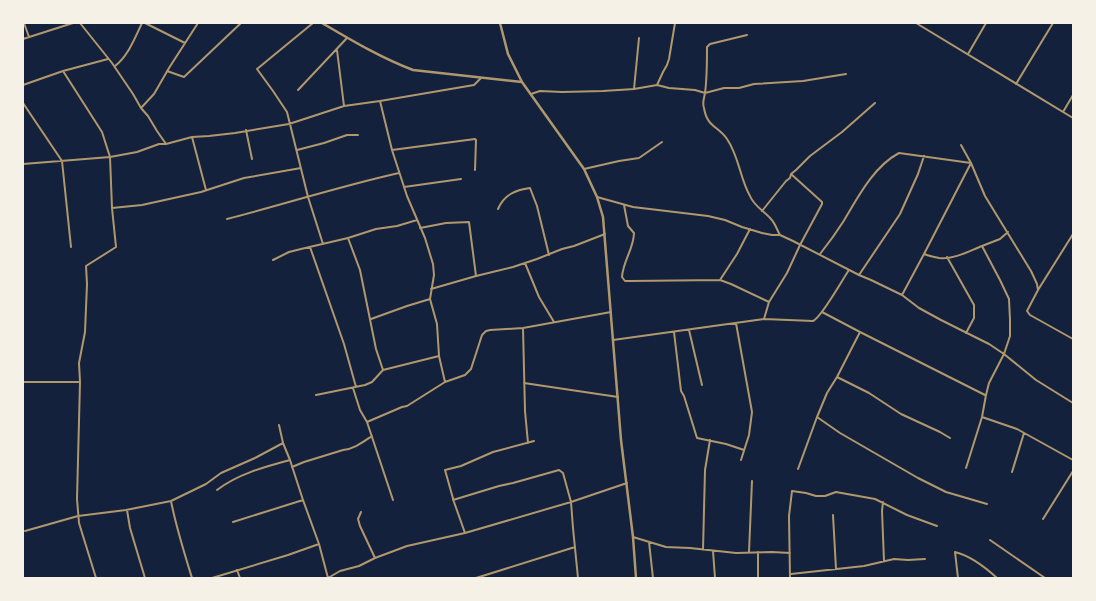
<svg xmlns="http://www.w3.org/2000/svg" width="1096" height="601" font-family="Rubik,sans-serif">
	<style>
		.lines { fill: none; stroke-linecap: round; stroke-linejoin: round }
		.minor { stroke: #b1986c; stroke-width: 2 }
		.tertiary { stroke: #b1986c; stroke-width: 2.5 }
	</style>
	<rect width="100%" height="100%" fill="#14213d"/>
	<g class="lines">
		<!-- minor -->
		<path class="minor" d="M 24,23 L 29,37
			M 80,23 L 112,63 L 133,94 L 141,108 L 148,116 L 157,131 L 166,144
			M 145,23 L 185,43
			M 313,23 L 257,69 L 273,91 L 287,112 L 308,197 L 323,244
			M 916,23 L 1073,118
			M 747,35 L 710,44 L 707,47 C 707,61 707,79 705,93 C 704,99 702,103 704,108 C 707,127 718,126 727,139 C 739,156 740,179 750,196 C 754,206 764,211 771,219 C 775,223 777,230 780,235
			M 23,39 L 73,23
			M 337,50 L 344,106
			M 968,54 L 986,23
			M 115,66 C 128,56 135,38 142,23
			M 63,71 L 102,132 L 110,157 L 112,208 L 116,247 L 86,266 L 87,284 L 85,332 L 79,363 L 80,382
			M 167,71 L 184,77 L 241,23
			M 1016,84 L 1053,23
			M 23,85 L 63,71 L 108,59
			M 657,85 L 663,72 L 667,65 L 669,59 L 675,23
			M 634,89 L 639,38
			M 298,90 L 347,38
			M 531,94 L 540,91 L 562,92 L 603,91 L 634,89 L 657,85 L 669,88 L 695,90 L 705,93 L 724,88 L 739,88 L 754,84 L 803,81 L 846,74
			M 380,101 L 392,150 L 407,196 L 425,238 L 433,264 L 434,275 L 430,299 L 437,324 L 439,356 L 445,382
			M 23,103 L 62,161 L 71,247
			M 141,108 L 154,94 L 169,68 L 198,23
			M 1063,112 L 1073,95
			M 246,130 L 252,159
			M 192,137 L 206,190
			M 961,145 L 971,163 L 985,196 L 1031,271 L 1037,284 L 1038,290
			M 297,150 L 324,143 L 347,135 L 358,135
			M 392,150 L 475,139 L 476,140 L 475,170
			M 23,164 L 110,157 L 137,152 L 159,144 L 166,144 L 192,137 L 209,136 L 235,133 L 289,124 L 344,106 L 380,101 L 474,85 L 481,78
			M 584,169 L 619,161 L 639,158 L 662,142
			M 791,174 L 796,170 L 810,156 L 842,132 L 875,103
			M 404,187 L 461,179
			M 597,197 L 633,207 L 708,216 L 725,220 L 742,227 L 762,233 L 772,235 L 780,235 L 793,241 L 859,275 L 871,280 L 902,295 L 919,308 L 941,320 L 989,344 L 1004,354 L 1036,380 L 1073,403
			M 624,205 L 628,226 L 634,233 C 634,248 623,261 622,277 L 625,281 L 630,281 L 720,280 L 731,284 L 769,302 L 764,319
			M 112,208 L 142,205 L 201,192 L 244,178 L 301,168
			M 498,209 C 504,195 515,190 530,188 L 537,206 L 549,255
			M 762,211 L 786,181 L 790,178 L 791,174 L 822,202 L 822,204 L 800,245 L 787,273 L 769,302
			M 227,219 C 285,204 341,186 399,173
			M 420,228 L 446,223 L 469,222 L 476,276
			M 1073,234 L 1038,290 L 1027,311 L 1030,315 L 1073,339
			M 348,238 L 360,270 L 376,349 L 383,370 L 439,356
			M 982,246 L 1000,239 L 1008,232
			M 310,247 L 344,344 L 356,387
			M 820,254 C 828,244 836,233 843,222 C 858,197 873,167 899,153 L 971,163 L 924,254 L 902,295
			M 924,254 C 929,256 934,257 939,258 C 953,260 969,251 982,246 L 1000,280 L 1009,299 L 1010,320 L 1010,336 L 1004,354 L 989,383 L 986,395 L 982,417 L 966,468
			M 947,257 L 974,305 L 974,318 L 966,333
			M 273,260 L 289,252 L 301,249 L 348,238 L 376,229 L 397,226 L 417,220
			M 525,263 L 539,297 L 554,322
			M 859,275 L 900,214 L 918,174 L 924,156
			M 720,280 L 737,254 L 750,229
			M 431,289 L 476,276 L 513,267 L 537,259 L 562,249 L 574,246 L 605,234
			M 822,312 L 860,332 L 985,395
			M 371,319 L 407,306 L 430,299
			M 736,323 L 752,412 L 749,435 L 741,460
			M 523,328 L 525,411 L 528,443
			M 689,330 L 702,385
			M 674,332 L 681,391 L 684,396 L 697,438 L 726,444 L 744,450
			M 613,340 L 764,319 L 813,321 C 822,317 842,280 849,270
			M 837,377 L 869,393 L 901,414 L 940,432 L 950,438
			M 23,382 L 80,382 L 77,499 L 79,523 L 96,578
			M 524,383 L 618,397
			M 353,388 L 360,410 L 367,422
			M 316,395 L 365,385 L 372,382 L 383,370
			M 817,417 L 840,433 L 918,478 L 946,492 L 987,504
			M 982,417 L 1017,429 L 1073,460
			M 279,425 L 283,443 L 290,460 L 303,500 L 319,544 L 328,578
			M 292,467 L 304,462 L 343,450 C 354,449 363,442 372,436
			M 798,469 L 817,417 L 827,393 L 837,377 L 860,332
			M 1012,472 L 1024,433
			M 217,490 C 238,474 264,467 290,460
			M 393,500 L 367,422 L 402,407 L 407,406 L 445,382 L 465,375 L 471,369 L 482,335 L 486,331 L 490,330 L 523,328 L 611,312
			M 453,500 L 499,486 L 513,483 L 559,470 L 563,473 L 571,502 L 573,528 L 578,578
			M 171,501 C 176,527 184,552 192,578
			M 883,502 L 882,511 L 884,561
			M 127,510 L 130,528 L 145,578
			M 361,512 L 358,519 L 360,526 L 375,558
			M 833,515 L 836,569
			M 1043,519 L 1073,471
			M 233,522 L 303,500
			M 25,531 L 78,516 L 126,510 L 171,501 L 206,484 L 221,473 L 255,458 L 283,443
			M 465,533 L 454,502 L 445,470 L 461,466 L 493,452 L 534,441
			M 633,537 L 666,547 L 690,548 L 736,553 L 772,552 L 790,553
			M 990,540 L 1045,578
			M 649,542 L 653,578
			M 703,550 L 705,470 L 710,440
			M 713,551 L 715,578
			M 749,552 L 752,481
			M 758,552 L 758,578
			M 237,570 L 240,578
			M 791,574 L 864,566 L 894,559 L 908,560 L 925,559
			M 212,578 L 288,555 L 319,544
			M 328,578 L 340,571 L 359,566 L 375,558 L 407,546 L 465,533 L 571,502 L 627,483
			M 476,578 L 575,547
			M 790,578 L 789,516 L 792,491 L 806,493 L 816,496 L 825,496 L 836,492 L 875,499 L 907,515 L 937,526
			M 958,578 L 955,552 C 971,556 985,567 997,578"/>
		<!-- tertiary -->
		<path class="tertiary" d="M 322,23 C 351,40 381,58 413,70 L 522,82
			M 500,23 L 508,54 L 522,82 L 584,169 L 597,197 L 603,217 L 621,440 L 633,537 L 636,578"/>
	</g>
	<!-- border -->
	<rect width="1096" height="601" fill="none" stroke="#f6f1e7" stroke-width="48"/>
</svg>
